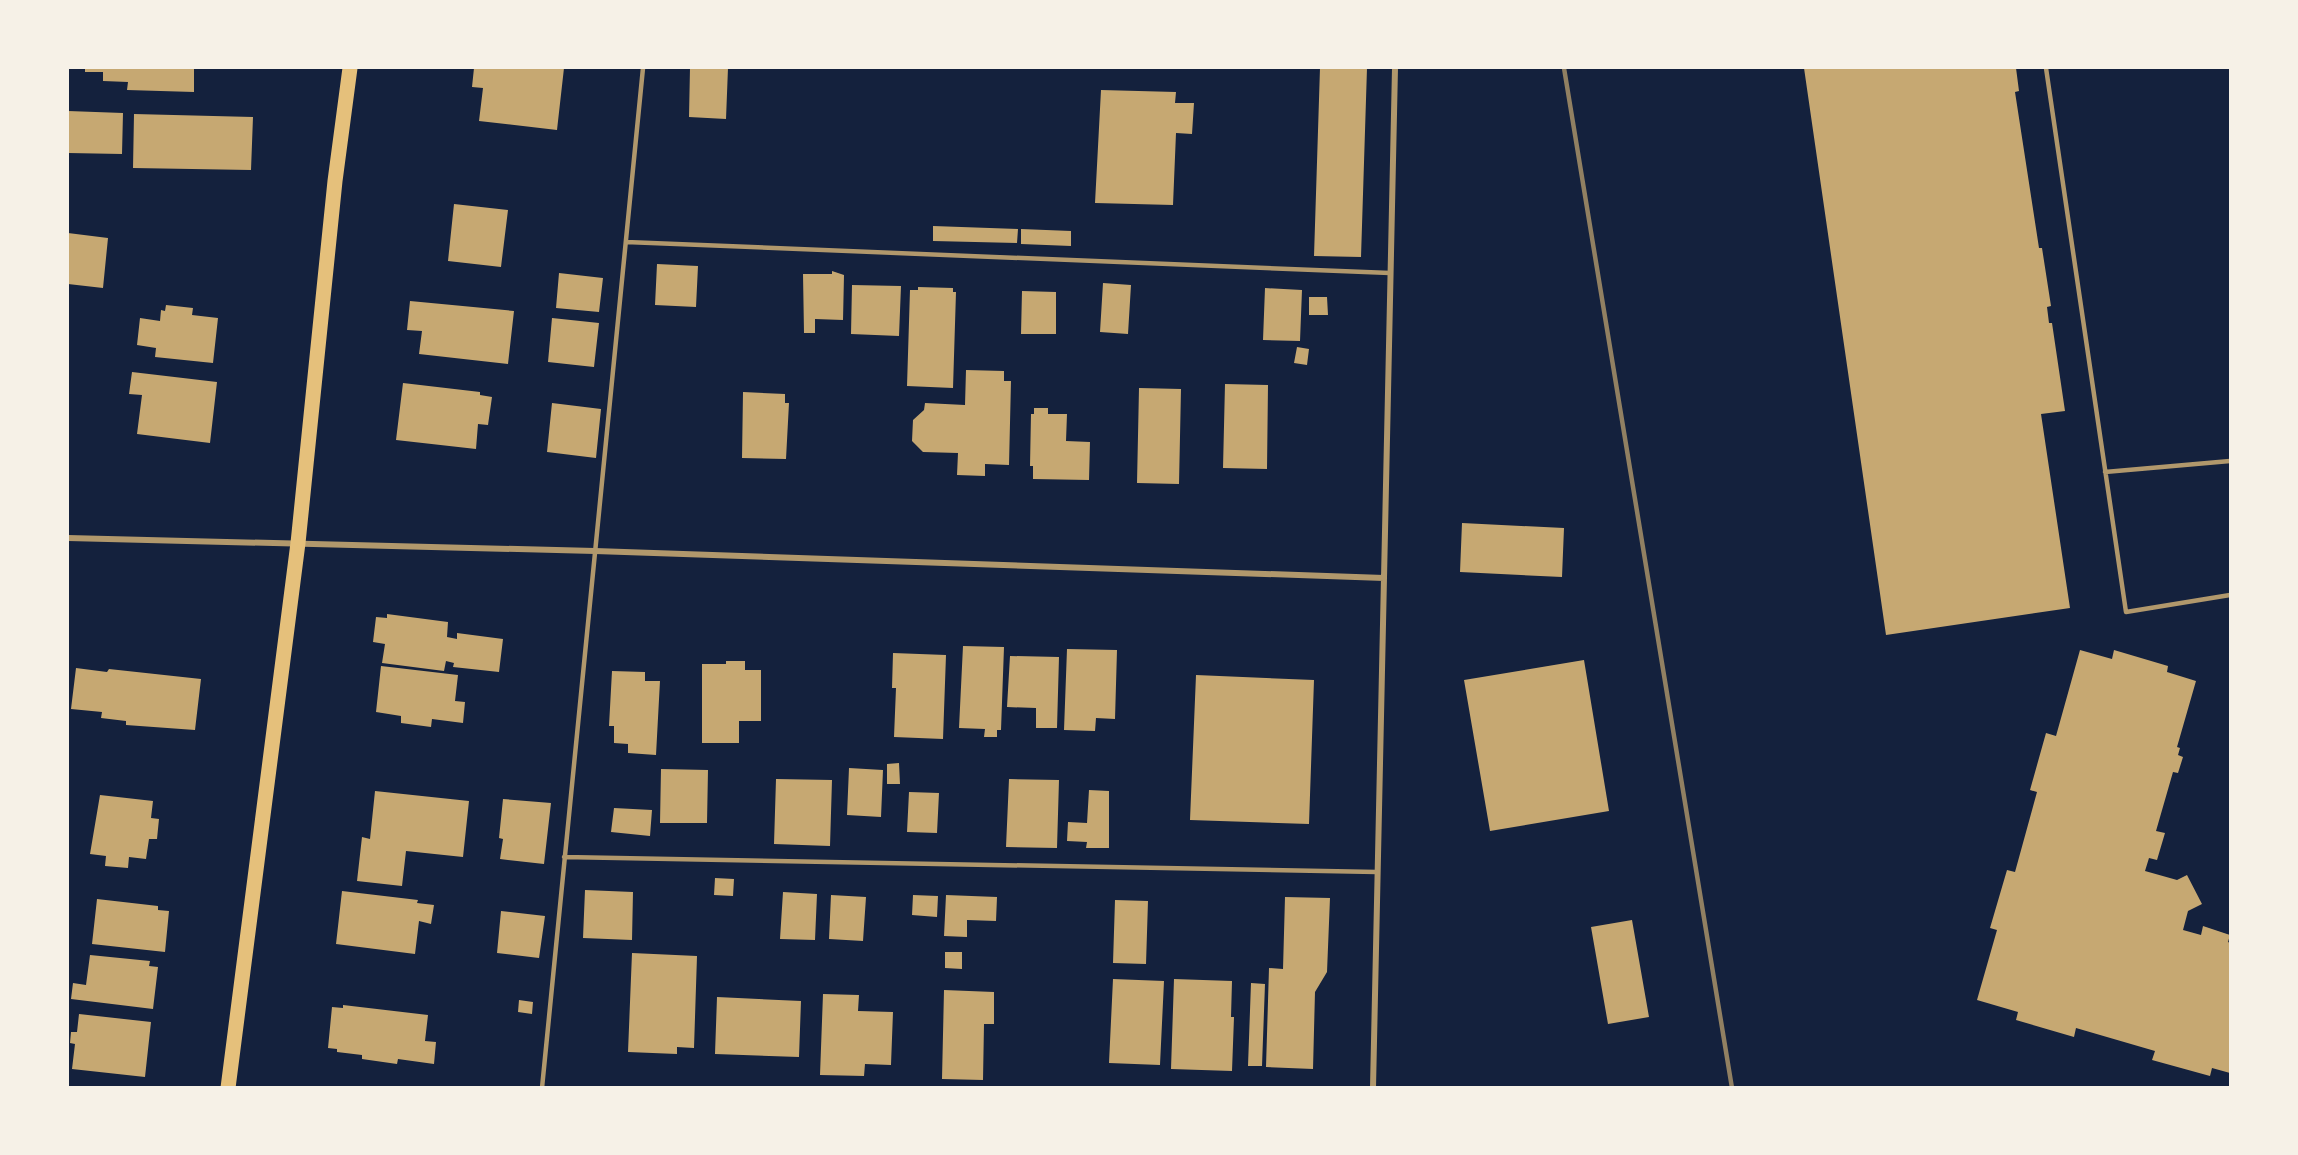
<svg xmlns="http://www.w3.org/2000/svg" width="2298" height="1155" font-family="Montserrat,sans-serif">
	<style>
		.building { fill: #c6a872 }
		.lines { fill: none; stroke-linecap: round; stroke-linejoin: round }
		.service { stroke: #b1986c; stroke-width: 4.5 }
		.minor { stroke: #b1986c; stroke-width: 6 }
		.primary { stroke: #e5c07b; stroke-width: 15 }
		.rail { stroke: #918062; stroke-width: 4.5 }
	</style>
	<rect width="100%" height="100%" fill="#14213d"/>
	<!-- building -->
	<path class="building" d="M 85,68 L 194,68 L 194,92 L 127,90 L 128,82 L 103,81 L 103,72 L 85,72 Z
		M 474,68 L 564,68 L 557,130 L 479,121 L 483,88 L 472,87 Z
		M 690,68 L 728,68 L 726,119 L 689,117 Z
		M 1320,68 L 1367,68 L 1361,257 L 1314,256 Z
		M 1804,68 L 2016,68 L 2019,91 L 2015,92 L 2039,248 L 2042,248 L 2051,306 L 2047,307 L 2049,323 L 2052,323 L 2065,411 L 2041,414 L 2070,608 L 1886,635 Z
		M 1101,90 L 1176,92 L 1175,103 L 1194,103 L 1192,134 L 1176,133 L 1173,205 L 1095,203 Z
		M 68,111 L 123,113 L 122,154 L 68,153 Z
		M 134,114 L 253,117 L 251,170 L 133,168 Z
		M 454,204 L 508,210 L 501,267 L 448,261 Z
		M 933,226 L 1018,229 L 1017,243 L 933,241 Z
		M 1021,229 L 1071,231 L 1071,246 L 1021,244 Z
		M 68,233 L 108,238 L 103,288 L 68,284 Z
		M 657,264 L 698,266 L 696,307 L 655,305 Z
		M 832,271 L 844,275 L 843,320 L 815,319 L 815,333 L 804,333 L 803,274 L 832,274 Z
		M 559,273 L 603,278 L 599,312 L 556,308 Z
		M 1103,283 L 1131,285 L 1128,334 L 1100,332 Z
		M 852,285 L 901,286 L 899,336 L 851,334 Z
		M 918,287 L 953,288 L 953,292 L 956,292 L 953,388 L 907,386 L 910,290 L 918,290 Z
		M 1265,288 L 1302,290 L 1300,341 L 1263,340 Z
		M 1022,291 L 1056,292 L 1056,334 L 1021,334 Z
		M 1309,297 L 1327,297 L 1328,315 L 1309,315 Z
		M 410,301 L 514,311 L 508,364 L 419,354 L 422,331 L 407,330 Z
		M 166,305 L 193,308 L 192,315 L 218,318 L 213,363 L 155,357 L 156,348 L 137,345 L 140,318 L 160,321 L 161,310 L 165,311 Z
		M 552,318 L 599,323 L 594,367 L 548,362 Z
		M 1297,347 L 1309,349 L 1307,365 L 1294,363 Z
		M 966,370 L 1004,371 L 1004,381 L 1011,381 L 1009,465 L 985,464 L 985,476 L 957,475 L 958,453 L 923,452 L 912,441 L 913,420 L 924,410 L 925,403 L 965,405 Z
		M 132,372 L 217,382 L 210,443 L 137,434 L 142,395 L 129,394 Z
		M 403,383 L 480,392 L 480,395 L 492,397 L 488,425 L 478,424 L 476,449 L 396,440 Z
		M 1225,384 L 1268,385 L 1267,469 L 1223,468 Z
		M 1139,388 L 1181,389 L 1179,484 L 1137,483 Z
		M 743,392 L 785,394 L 785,403 L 789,403 L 786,459 L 742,458 Z
		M 552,403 L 601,409 L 596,458 L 547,452 Z
		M 1034,408 L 1048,408 L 1048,414 L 1067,414 L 1066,441 L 1090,442 L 1089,480 L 1033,479 L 1033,466 L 1030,466 L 1031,414 L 1034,414 Z
		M 1462,523 L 1564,528 L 1562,577 L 1460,572 Z
		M 387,614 L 448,622 L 447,637 L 457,639 L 457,633 L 503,639 L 499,672 L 453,667 L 454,663 L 446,661 L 444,671 L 382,663 L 385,644 L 373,642 L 376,617 L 387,618 Z
		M 963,646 L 1004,647 L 1001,730 L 997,730 L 997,737 L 984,737 L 985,729 L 959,728 Z
		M 1067,649 L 1117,650 L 1115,719 L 1096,718 L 1095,731 L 1064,730 Z
		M 2080,650 L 2112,659 L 2114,650 L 2168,666 L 2167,672 L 2196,681 L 2177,747 L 2180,748 L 2178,755 L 2183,757 L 2178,773 L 2173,772 L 2156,831 L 2165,833 L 2157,860 L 2149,858 L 2145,871 L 2177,880 L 2187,875 L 2202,904 L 2188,911 L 2183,930 L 2201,935 L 2203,926 L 2230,935 L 2228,942 L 2230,943 L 2230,1073 L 2212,1068 L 2210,1076 L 2152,1060 L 2155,1051 L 2076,1028 L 2074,1037 L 2016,1020 L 2018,1012 L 1977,1000 L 1997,930 L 1990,928 L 2007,870 L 2015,872 L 2037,792 L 2030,790 L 2046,733 L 2056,736 Z
		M 893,653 L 946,655 L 943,739 L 894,737 L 896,688 L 892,688 Z
		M 1010,656 L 1059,657 L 1057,728 L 1036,728 L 1036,708 L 1007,707 Z
		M 1584,660 L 1609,811 L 1490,831 L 1464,680 Z
		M 726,661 L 745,661 L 745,670 L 761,670 L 761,721 L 739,721 L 739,743 L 702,743 L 702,664 L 726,664 Z
		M 381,666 L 458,675 L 455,701 L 465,702 L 463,723 L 432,719 L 431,727 L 401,723 L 401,716 L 376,712 Z
		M 76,668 L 107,672 L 109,669 L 201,679 L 195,730 L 126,725 L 126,721 L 101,718 L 102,712 L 71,709 Z
		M 612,671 L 645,672 L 645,681 L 660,681 L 656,755 L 628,753 L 628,744 L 614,743 L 614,726 L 609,726 Z
		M 1196,675 L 1314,680 L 1309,824 L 1190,820 Z
		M 899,763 L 900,784 L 887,784 L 887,764 Z
		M 849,768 L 883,770 L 881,817 L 847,815 Z
		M 661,769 L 708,770 L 707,823 L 660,823 Z
		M 776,779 L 832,780 L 830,846 L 774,844 Z
		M 1009,779 L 1059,780 L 1057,848 L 1006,847 Z
		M 1089,790 L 1109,791 L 1109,848 L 1086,848 L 1087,842 L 1067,841 L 1068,822 L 1087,823 Z
		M 375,791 L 469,801 L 463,857 L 406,851 L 402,886 L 357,881 L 362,837 L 370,839 Z
		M 909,792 L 939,793 L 937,833 L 907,832 Z
		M 100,795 L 153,801 L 151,818 L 159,819 L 157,839 L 149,839 L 146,859 L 129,857 L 128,868 L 105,866 L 106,856 L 90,854 Z
		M 503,799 L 551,803 L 544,864 L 500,859 L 503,839 L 499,838 Z
		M 614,808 L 652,810 L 650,836 L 611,832 Z
		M 715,878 L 734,879 L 733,896 L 714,895 Z
		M 585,890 L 633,892 L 632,940 L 583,938 Z
		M 342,891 L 418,900 L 417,903 L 434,905 L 431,924 L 419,921 L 415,954 L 336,944 Z
		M 783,892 L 817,894 L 815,940 L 780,939 Z
		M 831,895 L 866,897 L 863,941 L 829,939 Z
		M 913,895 L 938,896 L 937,917 L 912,915 Z
		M 946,895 L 997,897 L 996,921 L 967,920 L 967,937 L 944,936 Z
		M 1285,897 L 1330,898 L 1327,972 L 1315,992 L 1313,1069 L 1266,1067 L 1269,968 L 1283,969 Z
		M 97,899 L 158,906 L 158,910 L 169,911 L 165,952 L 92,944 Z
		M 1115,900 L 1148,901 L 1146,964 L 1113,963 Z
		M 501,911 L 545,916 L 539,958 L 497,953 Z
		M 1632,920 L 1649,1017 L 1608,1024 L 1591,927 Z
		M 945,952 L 962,952 L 962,969 L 945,968 Z
		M 632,953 L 697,956 L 694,1048 L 677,1047 L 677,1054 L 628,1052 Z
		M 90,955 L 150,961 L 149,966 L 158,967 L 153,1009 L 71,999 L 73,983 L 86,985 Z
		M 1113,979 L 1164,981 L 1160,1065 L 1109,1063 Z
		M 1174,979 L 1232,981 L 1231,1017 L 1234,1017 L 1232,1071 L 1171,1069 Z
		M 1251,983 L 1265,984 L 1262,1066 L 1248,1066 Z
		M 944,990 L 994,992 L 994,1024 L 984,1024 L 983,1080 L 942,1079 Z
		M 823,994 L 859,995 L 858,1011 L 893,1012 L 891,1065 L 865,1064 L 864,1076 L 820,1075 Z
		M 717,997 L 801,1001 L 799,1057 L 715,1054 Z
		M 519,1000 L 533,1002 L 532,1014 L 518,1012 Z
		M 343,1005 L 428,1015 L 425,1041 L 436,1042 L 434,1064 L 398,1059 L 397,1064 L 362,1059 L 362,1055 L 337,1052 L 337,1049 L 328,1048 L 332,1007 L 343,1008 Z
		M 79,1014 L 151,1022 L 145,1077 L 72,1069 L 75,1044 L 70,1043 L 71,1032 L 77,1032 Z"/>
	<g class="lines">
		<!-- service -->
		<path class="service" d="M 2046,68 L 2126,612 L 2230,595
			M 626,242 L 1390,273
			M 2105,472 L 2230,461
			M 564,857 L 1377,872
			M 542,1088 L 643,68"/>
		<!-- minor -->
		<path class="minor" d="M 68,538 L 595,551 L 1384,578
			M 1373,1088 L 1395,68"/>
		<!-- primary -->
		<path class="primary" d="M 228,1088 L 298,543 L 335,181 L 350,68"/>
		<!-- rail -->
		<path class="rail" d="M 1564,68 L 1732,1088"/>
	</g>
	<!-- border -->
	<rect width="2298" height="1155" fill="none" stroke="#f6f1e7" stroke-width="138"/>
</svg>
